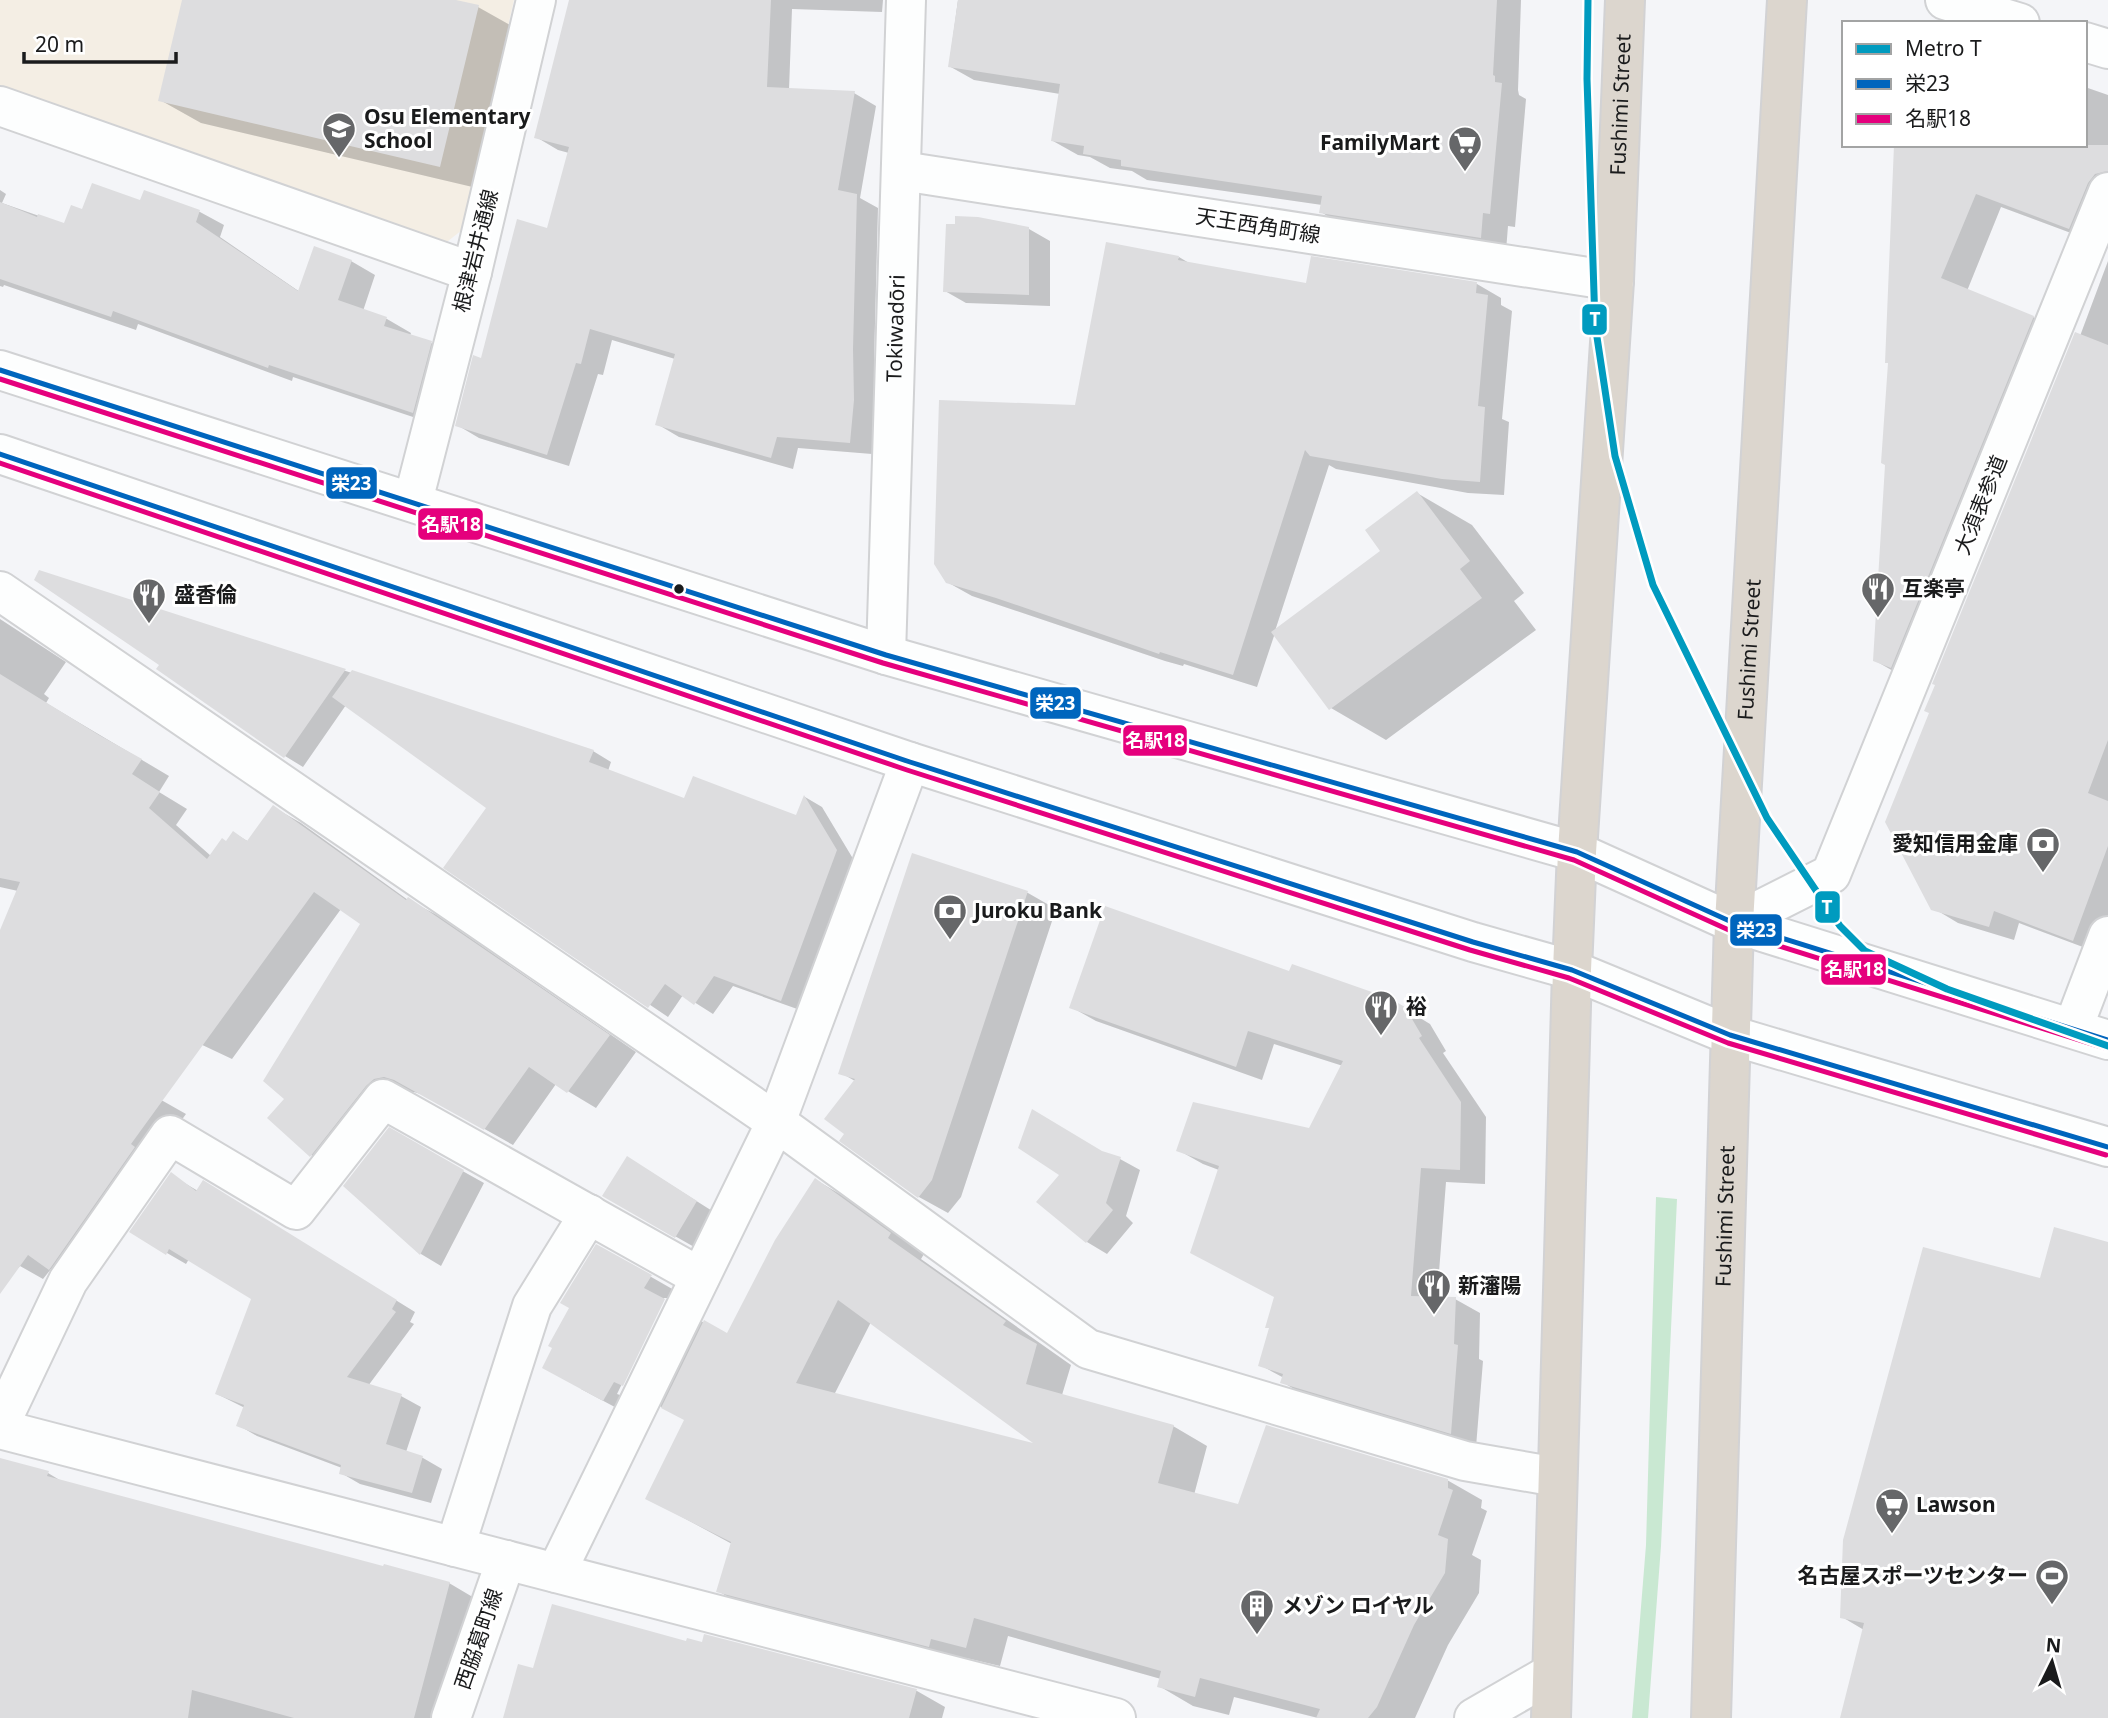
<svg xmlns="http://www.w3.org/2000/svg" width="2108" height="1718" font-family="'Noto Sans','Noto Sans JP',sans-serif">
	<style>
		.education { fill: #f4eee4 }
		.green { fill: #c9e8d2 }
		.shadow { fill: #0003; fill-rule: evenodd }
		.building { fill: #dddddf; fill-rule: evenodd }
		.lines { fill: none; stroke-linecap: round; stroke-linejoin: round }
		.minor-casing { stroke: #d1d2d4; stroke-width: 42 }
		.highway-casing { stroke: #d2d2d4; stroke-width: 42 }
		.minor { stroke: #fdfefe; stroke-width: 38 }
		.highway { stroke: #dcd6ce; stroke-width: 38 }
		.bus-1-casing { stroke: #fff; stroke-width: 10 }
		.bus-2-casing { stroke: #fff; stroke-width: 10 }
		.bus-1 { stroke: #0065bd; stroke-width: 5 }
		.bus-2 { stroke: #e5007d; stroke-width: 5 }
		.metro-1-casing { stroke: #fff; stroke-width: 12 }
		.metro-1 { stroke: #009bbf; stroke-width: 7 }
		.bus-dot { fill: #1a1b1c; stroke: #fff; stroke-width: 2.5 }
		.labels { text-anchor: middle; stroke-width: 6; stroke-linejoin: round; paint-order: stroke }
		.street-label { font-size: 21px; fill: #1a1b1c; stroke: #fff }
		.poi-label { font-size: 21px; font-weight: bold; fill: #1a1b1c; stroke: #fff; text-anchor: start }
		.line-badge { stroke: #fff; stroke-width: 2.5 }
		.badge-label { font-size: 19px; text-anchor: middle; font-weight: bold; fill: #fff }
	</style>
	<rect width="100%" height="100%" fill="#f4f5f8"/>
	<!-- education -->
	<path class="education" d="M 0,0 L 514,0 L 462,230 L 443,245 L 0,89 Z"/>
	<!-- green -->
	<path class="green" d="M 1656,1197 L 1677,1199 L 1661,1546 L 1648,1718 L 1632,1718 L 1646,1545 Z"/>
	<!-- shadow -->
	<path class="shadow" d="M 184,0 L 448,0 L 478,7 L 519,30 L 481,189 L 201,123 L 160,100 Z
		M 571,0 L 883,0 L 882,12 L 792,9 L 789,90 L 854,93 L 876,106 L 860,198 L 878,208 L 874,362 L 875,413 L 872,454 L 798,448 L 793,469 L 679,437 L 657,424 L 675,359 L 612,340 L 603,375 L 598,374 L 569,466 L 479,438 L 457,425 L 482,360 L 548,230 L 569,153 L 558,150 L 536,137 Z
		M 958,0 L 1521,0 L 1518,90 L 1519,95 L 1526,99 L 1515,227 L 1508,226 L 1506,251 L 1345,227 L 1321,212 L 1322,205 L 1147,180 L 1132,171 L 1110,168 L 1090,157 L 1078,155 L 1053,141 L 1060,94 L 974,80 L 949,66 Z
		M 2085,87 L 2108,95 L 2108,209 L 2095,242 L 2001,207 L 1967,291 L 2033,317 L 2058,332 L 1900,675 L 1874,660 L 1886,465 L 1896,145 L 2085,145 Z
		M 0,190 L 6,194 L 2,203 L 65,225 L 83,211 L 141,202 L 145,192 L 200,212 L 224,225 L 220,237 L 300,292 L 351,261 L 375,275 L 363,311 L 387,319 L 411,333 L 410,336 L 431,343 L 455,357 L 437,425 L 293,377 L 292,381 L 138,324 L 136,330 L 4,285 L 3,287 L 0,286 Z
		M 1029,229 L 1050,241 L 1050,306 L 966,303 L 945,291 Z
		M 1179,257 L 1189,263 L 1307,285 L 1477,284 L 1501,298 L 1501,305 L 1512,311 L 1502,419 L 1509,422 L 1504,495 L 1468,493 L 1336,469 L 1329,465 L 1275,631 L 1383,551 L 1417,493 L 1472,525 L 1524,593 L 1514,601 L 1536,630 L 1386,740 L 1331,708 L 1275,633 L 1257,687 L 1184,664 L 1183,666 L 1165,661 L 972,596 L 947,582 L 1076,407 Z
		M 2108,261 L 2108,955 L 2107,956 L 2019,923 L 2014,940 L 1958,923 L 1933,908 L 2080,336 Z
		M 40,572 L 593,751 L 611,762 L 608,771 L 685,801 L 797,817 L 805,797 L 822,807 L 855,862 L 800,1010 L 733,986 L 713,1014 L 683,995 L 668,1017 L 446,867 L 488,807 L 346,705 L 303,767 L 285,756 L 161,665 Z
		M 0,619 L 66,662 L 44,694 L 49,698 L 46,703 L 169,776 L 159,792 L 187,809 L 176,825 L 211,856 L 227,843 L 234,833 L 249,842 L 273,807 L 301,823 L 408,900 L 437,915 L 636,1052 L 596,1108 L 556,1084 L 513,1145 L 424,1095 L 414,1092 L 403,1094 L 339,1171 L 311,1155 L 287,1099 L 363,923 L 341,909 L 232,1059 L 24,961 L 0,948 L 0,935 L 18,891 L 0,887 Z
		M 913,855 L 1028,893 L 1056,909 L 961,1197 L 948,1213 L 919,1197 L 842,1141 L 846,1134 L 855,1081 L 841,1073 Z
		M 1290,973 L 1389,999 L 1430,1024 L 1446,1051 L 1443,1053 L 1486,1117 L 1485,1184 L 1446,1182 L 1437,1298 L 1455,1299 L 1480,1313 L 1479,1359 L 1483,1361 L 1476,1447 L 1308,1397 L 1282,1382 L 1284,1378 L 1260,1365 L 1271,1329 L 1267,1327 L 1275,1297 L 1219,1170 L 1203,1164 L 1178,1150 L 1310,1130 L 1343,1066 L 1274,1044 L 1262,1080 L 1096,1021 L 1071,1007 Z
		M 0,1032 L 163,1101 L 186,1114 L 153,1159 L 73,1282 L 51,1269 L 43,1279 L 20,1266 L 0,1288 Z
		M 389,1130 L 484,1183 L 441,1266 L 421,1254 L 345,1186 Z
		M 1104,1153 L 1120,1159 L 1140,1170 L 1126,1216 L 1133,1223 L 1107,1254 L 1087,1242 Z
		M 649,1171 L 717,1214 L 696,1248 L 604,1196 Z
		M 171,1175 L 198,1191 L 222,1193 L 415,1312 L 410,1322 L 414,1324 L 368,1386 L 401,1396 L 421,1407 L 406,1452 L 423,1458 L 442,1469 L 431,1503 L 360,1484 L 341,1473 L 342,1468 L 257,1436 L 238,1425 L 245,1408 L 217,1394 L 253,1299 L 189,1259 L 186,1264 L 167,1253 Z
		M 816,1180 L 850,1200 L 924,1254 L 921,1259 L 1071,1365 L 1062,1395 L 1173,1426 L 1207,1446 L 1194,1495 L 1239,1506 L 1447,1480 L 1482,1500 L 1481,1508 L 1487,1511 L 1472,1555 L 1481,1560 L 1479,1593 L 1448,1645 L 1415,1718 L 1318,1718 L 1234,1697 L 1229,1715 L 1193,1706 L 1159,1686 L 1161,1679 L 1008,1636 L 1000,1666 L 966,1658 L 963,1665 L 752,1611 L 718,1591 L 732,1544 L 647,1498 L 686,1420 L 652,1402 L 641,1421 L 581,1389 L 571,1307 L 597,1246 L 688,1298 L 681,1310 L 728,1336 ZM 664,1298 L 668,1298 L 620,1395 L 617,1394 ZM 871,1322 L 1041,1447 L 834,1395 Z
		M 2108,1244 L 2108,1718 L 1842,1718 L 1864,1630 L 1842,1617 L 2041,1281 Z
		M 0,1460 L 48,1473 L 63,1482 L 385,1568 L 449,1583 L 476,1599 L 443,1718 L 0,1718 Z
		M 705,1636 L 917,1691 L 945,1707 L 942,1718 L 505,1718 L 534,1671 L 687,1643 L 703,1644 Z"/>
	<!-- building -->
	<path class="building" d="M 182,0 L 456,0 L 479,5 L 440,167 L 158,101 Z
		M 569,0 L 771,0 L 767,87 L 855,91 L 838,190 L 857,194 L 853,349 L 854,400 L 850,443 L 777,437 L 771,458 L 655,425 L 675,354 L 590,329 L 581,364 L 576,363 L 547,455 L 455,426 L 473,355 L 481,358 L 517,219 L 547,228 L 569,147 L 534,138 Z
		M 958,0 L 1497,0 L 1493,75 L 1495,76 L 1495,82 L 1502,83 L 1490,214 L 1483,213 L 1481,238 L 1319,213 L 1322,196 L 1121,166 L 1121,160 L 1083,154 L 1084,146 L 1051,141 L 1060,84 L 948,67 Z
		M 1894,145 L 2108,145 L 2108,171 L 2095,174 L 2088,183 L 2069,229 L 1976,194 L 1941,278 L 2034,316 L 1891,668 L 1873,661 L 1885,465 L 1881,463 L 1888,363 L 1885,363 Z
		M 92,183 L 140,200 L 144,190 L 200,210 L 196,222 L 298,291 L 314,246 L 352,260 L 338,300 L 387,317 L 384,326 L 432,341 L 413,413 L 269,365 L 268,368 L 113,311 L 111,317 L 0,279 L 0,202 L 37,217 L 38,214 L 64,223 L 71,205 L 82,209 Z
		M 955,216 L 978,217 L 1029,227 L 1029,295 L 943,292 L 946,224 L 955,224 Z
		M 1106,242 L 1179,256 L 1178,260 L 1306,283 L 1311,256 L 1477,282 L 1476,293 L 1488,295 L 1478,406 L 1485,407 L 1480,482 L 1442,479 L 1310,456 L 1305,450 L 1233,675 L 1160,652 L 1159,654 L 1139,647 L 996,598 L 946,583 L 934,564 L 939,400 L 1075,405 Z
		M 2075,332 L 2108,345 L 2108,740 L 2088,793 L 2108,801 L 2108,846 L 2073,941 L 1994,911 L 1989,927 L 1931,910 L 1885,822 L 1929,713 L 1924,711 L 1935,685 L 1932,684 Z
		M 1417,491 L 1470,561 L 1460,569 L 1482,598 L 1329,710 L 1271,632 L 1380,551 L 1365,530 Z
		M 39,570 L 346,669 L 284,758 L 156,669 L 159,665 L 34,580 Z
		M 352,670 L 594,750 L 589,762 L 684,798 L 693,776 L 796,815 L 804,795 L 837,850 L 781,1001 L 714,976 L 694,1005 L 665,984 L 648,1008 L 443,868 L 486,808 L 332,697 Z
		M 0,674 L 99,735 L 142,759 L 132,774 L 160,792 L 149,808 L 207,859 L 222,838 L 226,841 L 233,831 L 247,841 L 273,805 L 406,900 L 408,897 L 610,1035 L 567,1093 L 529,1067 L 484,1130 L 394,1080 L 384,1077 L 374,1079 L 366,1086 L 310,1157 L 267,1118 L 284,1099 L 263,1081 L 360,924 L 314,892 L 131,1144 L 135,1147 L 49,1270 L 28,1255 L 0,1294 L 0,930 L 20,882 L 0,878 Z
		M 912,853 L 1028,891 L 932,1180 L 918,1198 L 839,1141 L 844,1134 L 824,1119 L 855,1079 L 838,1074 Z
		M 1105,906 L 1289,971 L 1292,964 L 1389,998 L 1405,1007 L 1422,1036 L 1419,1038 L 1461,1102 L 1460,1170 L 1421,1168 L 1411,1296 L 1456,1297 L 1454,1344 L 1458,1345 L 1451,1434 L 1280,1383 L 1283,1374 L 1258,1366 L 1269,1328 L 1265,1328 L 1274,1297 L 1190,1253 L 1219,1166 L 1176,1151 L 1193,1102 L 1309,1128 L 1343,1061 L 1248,1031 L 1236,1067 L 1069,1008 Z
		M 1032,1109 L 1102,1151 L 1121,1157 L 1106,1203 L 1113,1210 L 1086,1243 L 1036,1202 L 1059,1175 L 1018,1148 Z
		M 389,1127 L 464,1170 L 420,1255 L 343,1186 Z
		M 627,1156 L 697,1201 L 675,1238 L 602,1196 Z
		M 171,1172 L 196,1191 L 203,1180 L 397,1300 L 392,1309 L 396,1312 L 347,1377 L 402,1394 L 386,1444 L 423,1456 L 412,1493 L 339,1474 L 341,1465 L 236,1426 L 244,1405 L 215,1394 L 251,1299 L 169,1249 L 166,1255 L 129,1232 Z
		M 815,1178 L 891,1233 L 888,1238 L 1006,1321 L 1003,1325 L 1037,1344 L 1026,1384 L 1174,1425 L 1158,1483 L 1238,1504 L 1266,1425 L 1448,1479 L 1448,1488 L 1453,1490 L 1438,1535 L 1448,1539 L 1445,1573 L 1414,1625 L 1377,1707 L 1368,1718 L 1316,1718 L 1320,1709 L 1200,1678 L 1195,1697 L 1157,1687 L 1161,1671 L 974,1618 L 966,1648 L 931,1639 L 929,1647 L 716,1592 L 731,1542 L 645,1499 L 684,1420 L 661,1408 L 704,1320 L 727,1333 L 775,1240 ZM 838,1300 L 1033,1443 L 796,1383 Z
		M 2054,1227 L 2108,1242 L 2108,1718 L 1840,1718 L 1864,1623 L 1840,1618 L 1843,1540 L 1923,1247 L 2040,1278 Z
		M 596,1244 L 652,1275 L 644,1288 L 665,1299 L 623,1386 L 614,1382 L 603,1401 L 542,1368 L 552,1348 L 548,1346 L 569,1308 L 560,1303 Z
		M 0,1458 L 49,1471 L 47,1476 L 383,1566 L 384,1564 L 450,1582 L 414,1718 L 294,1718 L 192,1690 L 188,1718 L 0,1718 Z
		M 552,1604 L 686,1641 L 687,1638 L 702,1642 L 704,1634 L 917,1689 L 909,1718 L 503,1718 L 518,1664 L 533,1668 Z"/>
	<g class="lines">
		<!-- minor casing -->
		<g class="minor-casing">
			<g id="minor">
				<path d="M 1945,0 L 2020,23"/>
				<path d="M 2085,42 L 2108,49"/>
				<path d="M 0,106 L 472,272"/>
				<path d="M 902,171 L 1614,281"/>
				<path d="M 0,370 L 886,655 L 1577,852 L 1734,923 L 2108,1040"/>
				<path d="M 0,454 L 910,762 L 1473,942 L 1572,970 L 1730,1035 L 2108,1147"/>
				<path d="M 413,501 L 472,272 L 536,0"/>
				<path d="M 0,591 L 776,1122 L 1088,1349 L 1465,1461 L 1557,1477"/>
				<path id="s1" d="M 886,655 L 906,0"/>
				<path d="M 1734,923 L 1831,874 L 2108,192"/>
				<path d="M 2073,1028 L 2108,936"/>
				<path d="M 0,1424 L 68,1281 L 170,1135 L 296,1210 L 383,1099 L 700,1277"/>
				<path d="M 0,1429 L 1116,1718"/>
				<path d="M 455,1547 L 532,1306 L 589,1214"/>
				<path d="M 556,1573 L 776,1122 L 910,762"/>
				<path d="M 451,1718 L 506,1560"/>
				<path d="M 1474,1718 L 1552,1673"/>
			</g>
		</g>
		<!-- highway casing -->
		<g class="highway-casing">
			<g id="highway">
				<path id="s2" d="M 1551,1718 L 1572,970 L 1577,852 L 1614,281 L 1625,0"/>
				<path id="s3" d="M 1711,1718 L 1734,923 L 1787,0"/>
			</g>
		</g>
		<!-- minor -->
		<use href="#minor" class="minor"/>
		<!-- highway -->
		<use href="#highway" class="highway"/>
		<!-- bus-1 casing -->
		<g class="bus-1-casing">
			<path id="bus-1" d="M 0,370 L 886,655 L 1577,852 L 1734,923 L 2108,1040
				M 0,454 L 910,762 L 1473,942 L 1572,970 L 1730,1035 L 2108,1147"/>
		</g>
		<!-- bus-2 casing -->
		<g class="bus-2-casing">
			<path id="bus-2" d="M 0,379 L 883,663 L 1574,860 L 1731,931 L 2105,1048
				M 0,463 L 907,770 L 1470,950 L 1569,978 L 1728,1043 L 2106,1155"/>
		</g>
		<!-- bus-1 -->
		<use href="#bus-1" class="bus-1"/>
		<!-- bus-2 -->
		<use href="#bus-2" class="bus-2"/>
		<!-- metro-1 casing -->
		<g class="metro-1-casing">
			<path id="metro-1" d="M 1588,0 L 1587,79 L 1595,324 L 1615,456 L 1653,585 L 1767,818 L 1840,926 L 1865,951 L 1947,989 L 2108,1046"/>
		</g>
		<!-- metro-1 -->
		<use href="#metro-1" class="metro-1"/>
	</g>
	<!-- icons -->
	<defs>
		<g id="school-pin" transform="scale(1.75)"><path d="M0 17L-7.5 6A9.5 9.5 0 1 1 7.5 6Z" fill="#666769" stroke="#fff"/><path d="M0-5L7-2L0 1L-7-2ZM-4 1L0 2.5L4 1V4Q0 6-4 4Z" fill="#fff"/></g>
		<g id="supermarket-pin" transform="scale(1.75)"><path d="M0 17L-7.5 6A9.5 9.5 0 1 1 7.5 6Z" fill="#666769" stroke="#fff"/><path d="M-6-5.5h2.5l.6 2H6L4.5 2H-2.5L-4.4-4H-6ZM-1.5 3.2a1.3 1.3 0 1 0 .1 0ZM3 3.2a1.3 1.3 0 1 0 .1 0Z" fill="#fff"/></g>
		<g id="restaurant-pin" transform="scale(1.75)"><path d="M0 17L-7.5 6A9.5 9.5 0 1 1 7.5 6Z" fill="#666769" stroke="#fff"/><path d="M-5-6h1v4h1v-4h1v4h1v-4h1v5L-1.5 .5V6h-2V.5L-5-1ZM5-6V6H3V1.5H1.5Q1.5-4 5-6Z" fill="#fff"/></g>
		<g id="bank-pin" transform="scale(1.75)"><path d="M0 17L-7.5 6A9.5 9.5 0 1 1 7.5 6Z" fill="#666769" stroke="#fff"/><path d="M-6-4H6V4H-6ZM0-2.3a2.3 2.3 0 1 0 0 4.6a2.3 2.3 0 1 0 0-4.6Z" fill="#fff"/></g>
		<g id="stadium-pin" transform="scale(1.75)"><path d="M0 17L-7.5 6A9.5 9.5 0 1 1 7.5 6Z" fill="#666769" stroke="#fff"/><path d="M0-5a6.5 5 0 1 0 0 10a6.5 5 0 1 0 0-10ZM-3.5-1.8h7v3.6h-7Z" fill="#fff"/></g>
		<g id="building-pin" transform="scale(1.75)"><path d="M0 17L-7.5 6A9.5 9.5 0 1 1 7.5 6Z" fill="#666769" stroke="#fff"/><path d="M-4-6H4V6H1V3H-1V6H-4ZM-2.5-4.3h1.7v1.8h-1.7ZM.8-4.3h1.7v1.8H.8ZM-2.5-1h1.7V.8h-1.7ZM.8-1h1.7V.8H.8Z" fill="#fff"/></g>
	</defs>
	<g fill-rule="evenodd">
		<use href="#school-pin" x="339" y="129"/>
		<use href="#supermarket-pin" x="1465" y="143"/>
		<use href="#restaurant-pin" x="1878" y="589"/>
		<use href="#restaurant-pin" x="149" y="595"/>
		<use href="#bank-pin" x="2043" y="844"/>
		<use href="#bank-pin" x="950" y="911"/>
		<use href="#restaurant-pin" x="1381" y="1007"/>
		<use href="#restaurant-pin" x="1434" y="1286"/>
		<use href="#supermarket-pin" x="1892" y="1505"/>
		<use href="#stadium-pin" x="2052" y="1576"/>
		<use href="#building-pin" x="1257" y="1606"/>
	</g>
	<!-- markers -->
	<circle class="bus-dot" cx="679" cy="589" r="6"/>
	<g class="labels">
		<!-- street labels -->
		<g class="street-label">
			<text dy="7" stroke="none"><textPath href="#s2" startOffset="1615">Fushimi Street</textPath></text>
			<text transform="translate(1258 226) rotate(9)" y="7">天王西角町線</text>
			<text transform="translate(476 251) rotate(-76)" y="7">根津岩井通線</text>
			<text dy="7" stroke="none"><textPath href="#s1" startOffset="327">Tokiwadōri</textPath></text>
			<text transform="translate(1981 505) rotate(-68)" y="7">大須表参道</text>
			<text dy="7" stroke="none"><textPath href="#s3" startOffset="1069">Fushimi Street</textPath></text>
			<text dy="7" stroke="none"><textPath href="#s3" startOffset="502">Fushimi Street</textPath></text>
			<text transform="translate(479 1639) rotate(-71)" y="7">西脇葛町線</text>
		</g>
		<!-- poi labels -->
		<g class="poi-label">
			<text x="364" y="124">Osu Elementary<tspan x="364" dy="24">School</tspan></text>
			<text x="1440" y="150" text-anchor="end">FamilyMart</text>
			<text x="1902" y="596">互楽亭</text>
			<text x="174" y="602">盛香倫</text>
			<text x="2018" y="851" text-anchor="end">愛知信用金庫</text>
			<text x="974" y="918">Juroku Bank</text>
			<text x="1406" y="1014">裕</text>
			<text x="1458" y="1293">新瀋陽</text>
			<text x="1916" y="1512">Lawson</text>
			<text x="2028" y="1583" text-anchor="end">名古屋スポーツセンター</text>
			<text x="1282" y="1613">メゾン ロイヤル</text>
		</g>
	</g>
	<g class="line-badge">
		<rect x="1581" y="303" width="27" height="33" rx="7" fill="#009bbf"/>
		<rect x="325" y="466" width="53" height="34" rx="7" fill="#0065bd"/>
		<rect x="417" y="507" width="67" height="34" rx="7" fill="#e5007d"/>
		<rect x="1029" y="686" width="53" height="34" rx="7" fill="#0065bd"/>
		<rect x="1122" y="724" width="66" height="33" rx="7" fill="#e5007d"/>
		<rect x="1814" y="890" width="27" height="34" rx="7" fill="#009bbf"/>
		<rect x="1729" y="913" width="54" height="34" rx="7" fill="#0065bd"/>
		<rect x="1820" y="953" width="67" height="33" rx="7" fill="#e5007d"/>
	</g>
	<g class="badge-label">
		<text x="1595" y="326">T</text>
		<text x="351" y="490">栄23</text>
		<text x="451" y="531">名駅18</text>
		<text x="1055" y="710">栄23</text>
		<text x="1155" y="747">名駅18</text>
		<text x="1827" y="914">T</text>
		<text x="1756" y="937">栄23</text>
		<text x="1854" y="976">名駅18</text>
	</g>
	<!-- legend -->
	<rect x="1842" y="21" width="245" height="126" fill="#ffffff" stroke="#a3a4a4" stroke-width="2"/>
	<rect x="1856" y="44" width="35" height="10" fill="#009bbf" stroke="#a3a4a4" stroke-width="2"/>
	<text x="1905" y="56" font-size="21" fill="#1a1b1c">Metro T</text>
	<rect x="1856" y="79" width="35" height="10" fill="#0065bd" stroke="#a3a4a4" stroke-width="2"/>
	<text x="1905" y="91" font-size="21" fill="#1a1b1c">栄23</text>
	<rect x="1856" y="114" width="35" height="10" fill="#e5007d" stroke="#a3a4a4" stroke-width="2"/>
	<text x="1905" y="126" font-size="21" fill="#1a1b1c">名駅18</text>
	<!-- north arrow -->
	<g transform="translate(2052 1662) rotate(5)" stroke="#ffffff" stroke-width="5" paint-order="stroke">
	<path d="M0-5L12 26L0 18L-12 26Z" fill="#1a1b1c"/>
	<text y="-10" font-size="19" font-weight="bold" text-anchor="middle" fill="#1a1b1c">N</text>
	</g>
	<!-- scale -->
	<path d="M24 52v10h152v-10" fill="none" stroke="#1a1b1c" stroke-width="3.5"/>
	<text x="35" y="52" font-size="21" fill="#1a1b1c" stroke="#ffffff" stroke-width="5" paint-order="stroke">20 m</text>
</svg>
